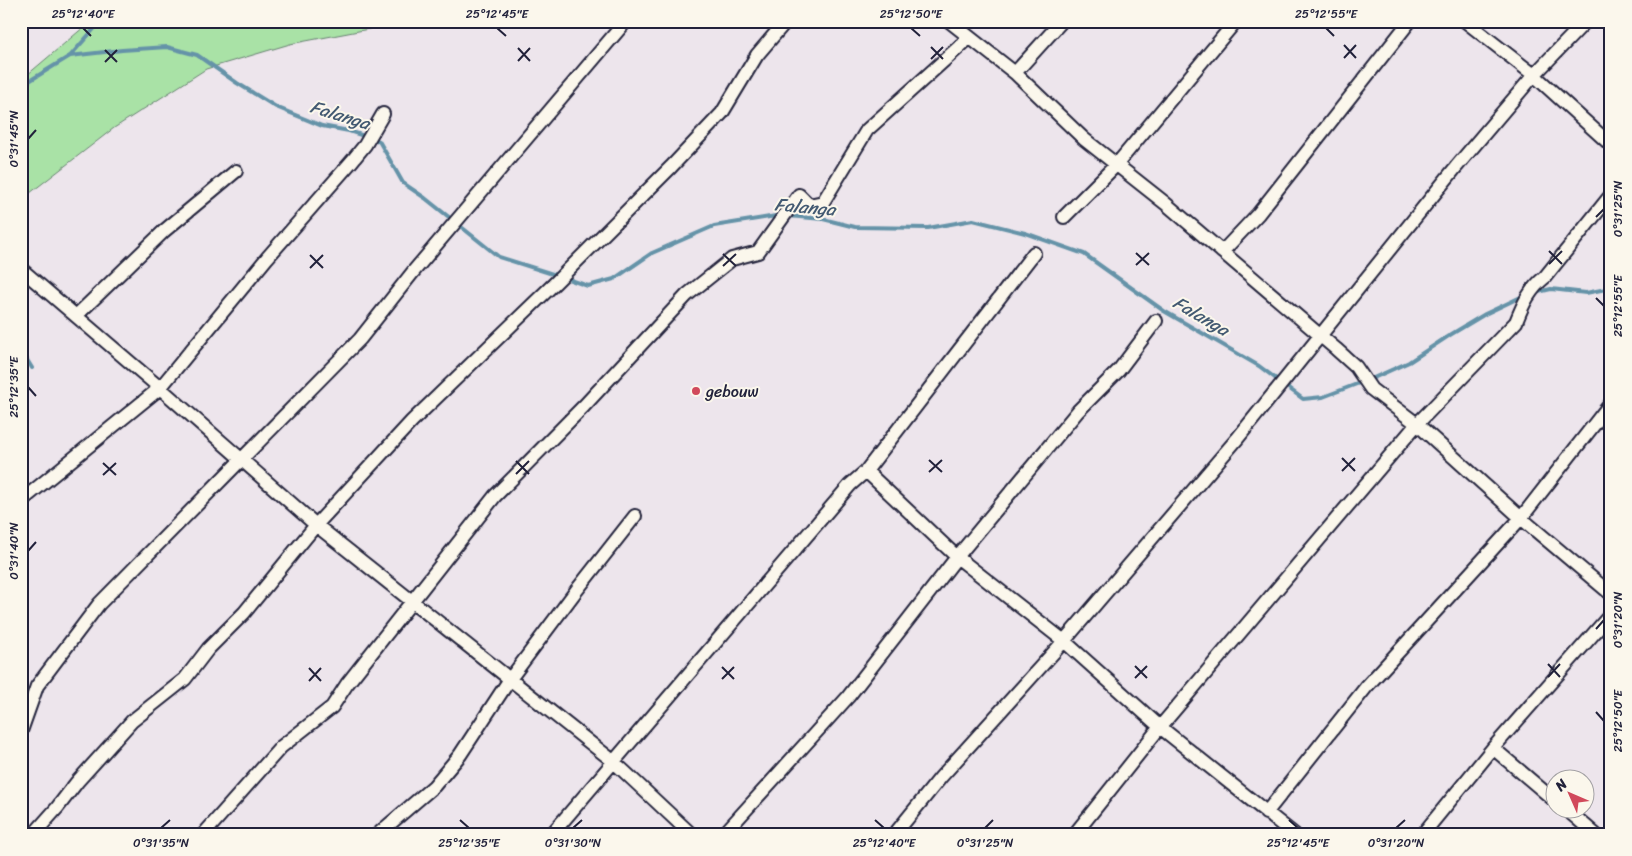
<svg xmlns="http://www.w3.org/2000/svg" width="1632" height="856" font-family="Sriracha,sans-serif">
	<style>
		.green { fill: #a9e2a6; stroke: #668270 }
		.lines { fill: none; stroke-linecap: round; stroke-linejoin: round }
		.stream { stroke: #6593a8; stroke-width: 4 }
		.street-casing { stroke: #22223b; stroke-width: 16 }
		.street { stroke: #fbf7ec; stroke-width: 12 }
		.ticks { fill: none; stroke: #22223b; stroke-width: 2 }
		.poi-dot { fill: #d1495b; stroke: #fbf7ec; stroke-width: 2 }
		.labels { text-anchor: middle; stroke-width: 4; stroke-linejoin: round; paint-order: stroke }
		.poi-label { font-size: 16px; fill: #22223b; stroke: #fbf7ec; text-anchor: start }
		.water-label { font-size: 18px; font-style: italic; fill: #435a72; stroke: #fbf7ec }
		.neatline { fill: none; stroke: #22223b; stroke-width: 2 }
		.ticks-label { font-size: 12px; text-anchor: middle; fill: #22223b }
	</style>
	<rect width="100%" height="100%" fill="#ede5ec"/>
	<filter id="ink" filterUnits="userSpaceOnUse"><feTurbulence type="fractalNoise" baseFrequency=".02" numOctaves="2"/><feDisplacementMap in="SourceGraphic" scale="10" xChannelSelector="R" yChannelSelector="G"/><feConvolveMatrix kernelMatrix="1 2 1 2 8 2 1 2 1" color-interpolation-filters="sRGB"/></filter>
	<g filter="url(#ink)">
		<!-- green -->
		<path class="green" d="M 91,21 L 397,21 L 390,25 L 290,44 L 206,69 L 114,128 L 21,200 L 21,78 L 27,75 Z"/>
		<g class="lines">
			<!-- stream -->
			<path class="stream" d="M 71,55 L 101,21
				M 21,86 L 70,56 L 122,50 L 167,47 L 197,55 L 237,83 L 276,107 L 322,126 L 349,131 L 379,141 L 403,183 L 425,198 L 499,257 L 559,276
				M 788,216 L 823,219 L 855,227 L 928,228 L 973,220 L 1025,233 L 1084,254 L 1164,311 L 1259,366 L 1303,399 L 1323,397 L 1362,382
				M 565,278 L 588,286 L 614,279 L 652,253 L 714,226 L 782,215
				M 1534,293 L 1551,289 L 1586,293 L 1611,288
				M 21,350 L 32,368
				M 1369,380 L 1409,362 L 1450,335 L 1485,314 L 1525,295"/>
			<!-- street casing -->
			<g class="street-casing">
				<path id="street" d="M 949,21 L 1015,73 L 1084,139 L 1165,203 L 1336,349 L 1356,367 L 1371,389 L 1417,424 L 1521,518 L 1611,594
					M 1465,21 L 1534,75 L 1611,145
					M 1015,73 L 1062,21
					M 1064,217 L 1117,164 L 1236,21
					M 1222,252 L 1258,214 L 1410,21
					M 21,269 L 160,388 L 316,525 L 613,761 L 692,835
					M 76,316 L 164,231 L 236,171
					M 866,471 L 957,557 L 1064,641 L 1160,727 L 1295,835
					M 21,501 L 160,388 L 267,258 L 352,161 L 365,145 L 383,114
					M 21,731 L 37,686 L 99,604 L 360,339 L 413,272 L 626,21
					M 1493,748 L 1554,800
					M 1565,808 L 1596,835
					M 1266,813 L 1367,686 L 1521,518 L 1611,403
					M 33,835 L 57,808 L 77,782 L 132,721 L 185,679 L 208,649 L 244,613 L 316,525 L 412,421 L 555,283 L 671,167 L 722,113 L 757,55 L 786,21
					M 203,835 L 281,747 L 332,707 L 347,684 L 495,496 L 584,406 L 687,295 L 732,259 L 758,252 L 799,195 L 809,205 L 823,202 L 867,130 L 969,38
					M 377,835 L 434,786 L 460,755 L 510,679 L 576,591 L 635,516
					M 551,835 L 850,485 L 866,471 L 1034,253
					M 723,835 L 848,697 L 957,557 L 1078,411 L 1119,370 L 1156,321
					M 894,835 L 941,777 L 1064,641 L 1237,439 L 1456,167 L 1534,75 L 1586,21
					M 1074,835 L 1160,727 L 1417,424 L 1516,322 C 1523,304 1530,289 1545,277 L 1611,195
					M 1422,835 L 1493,748 L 1611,614"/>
			</g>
			<!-- street -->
			<use href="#street" class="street"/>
		</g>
	</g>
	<!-- ticks -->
	<path class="ticks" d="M 83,28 L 91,36M 497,28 L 506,36M 911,28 L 920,36M 1326,28 L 1334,36M 1344,45 L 1356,58M 931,47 L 943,59M 518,48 L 530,61M 105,50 L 117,62M 1344,58 L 1356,45M 931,59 L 943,47M 518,61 L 530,48M 105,62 L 117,50M 28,139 L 36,130M 1596,217 L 1604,209M 1549,251 L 1562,264M 1136,253 L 1149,265M 723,254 L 736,266M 310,255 L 323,268M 1549,264 L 1562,251M 1136,265 L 1149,253M 723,266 L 736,254M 310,268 L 323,255M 1596,298 L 1604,306M 28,387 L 36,396M 1342,458 L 1355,471M 929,460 L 942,472M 516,461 L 529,474M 103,463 L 116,475M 1342,471 L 1355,458M 929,472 L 942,460M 516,474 L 529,461M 103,475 L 116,463M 28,551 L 36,542M 1596,629 L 1604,620M 1548,664 L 1560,677M 1135,666 L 1147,678M 722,667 L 734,679M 309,668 L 321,681M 1548,677 L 1560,664M 1135,678 L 1147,666M 722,679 L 734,667M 309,681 L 321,668M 1596,712 L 1604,721M 460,820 L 469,828M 875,820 L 884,828M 1289,820 L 1298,828M 161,828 L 170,820M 573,828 L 582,820M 985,828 L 993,820M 1396,828 L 1405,820"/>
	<!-- markers -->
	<circle class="poi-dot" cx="696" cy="391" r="5"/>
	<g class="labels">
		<!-- poi labels -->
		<g class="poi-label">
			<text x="706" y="397">gebouw</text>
		</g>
		<!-- water labels -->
		<g class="water-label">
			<text transform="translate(340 115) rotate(17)" y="6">Falanga</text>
			<text transform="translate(805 207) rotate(5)" y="6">Falanga</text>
			<text transform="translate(1201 316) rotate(30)" y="6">Falanga</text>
		</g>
	</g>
	<!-- margin -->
	<rect width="1632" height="856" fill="none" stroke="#fbf7ec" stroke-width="55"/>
	<!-- north arrow -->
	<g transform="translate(1570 794) rotate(315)"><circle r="24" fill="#fbf7ec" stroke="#a4a2a5"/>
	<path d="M0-4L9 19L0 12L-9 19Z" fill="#d1495b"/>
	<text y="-8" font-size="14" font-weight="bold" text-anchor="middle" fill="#22223b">N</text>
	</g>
	<rect x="28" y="28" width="1576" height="800" class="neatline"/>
	<g class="ticks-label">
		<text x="83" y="18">25°12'40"E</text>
		<text x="497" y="18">25°12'45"E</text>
		<text x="911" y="18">25°12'50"E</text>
		<text x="1326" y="18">25°12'55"E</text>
		<text transform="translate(14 139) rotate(-90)" y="4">0°31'45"N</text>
		<text transform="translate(1618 209) rotate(-90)" y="4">0°31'25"N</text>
		<text transform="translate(1618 306) rotate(-90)" y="4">25°12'55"E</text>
		<text transform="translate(14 387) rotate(-90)" y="4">25°12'35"E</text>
		<text transform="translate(14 551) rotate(-90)" y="4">0°31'40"N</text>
		<text transform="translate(1618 620) rotate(-90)" y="4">0°31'20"N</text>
		<text transform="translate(1618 721) rotate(-90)" y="4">25°12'50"E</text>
		<text x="161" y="847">0°31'35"N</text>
		<text x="469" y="847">25°12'35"E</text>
		<text x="573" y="847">0°31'30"N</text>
		<text x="884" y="847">25°12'40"E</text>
		<text x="985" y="847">0°31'25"N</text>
		<text x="1298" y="847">25°12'45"E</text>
		<text x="1396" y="847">0°31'20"N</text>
	</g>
</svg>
